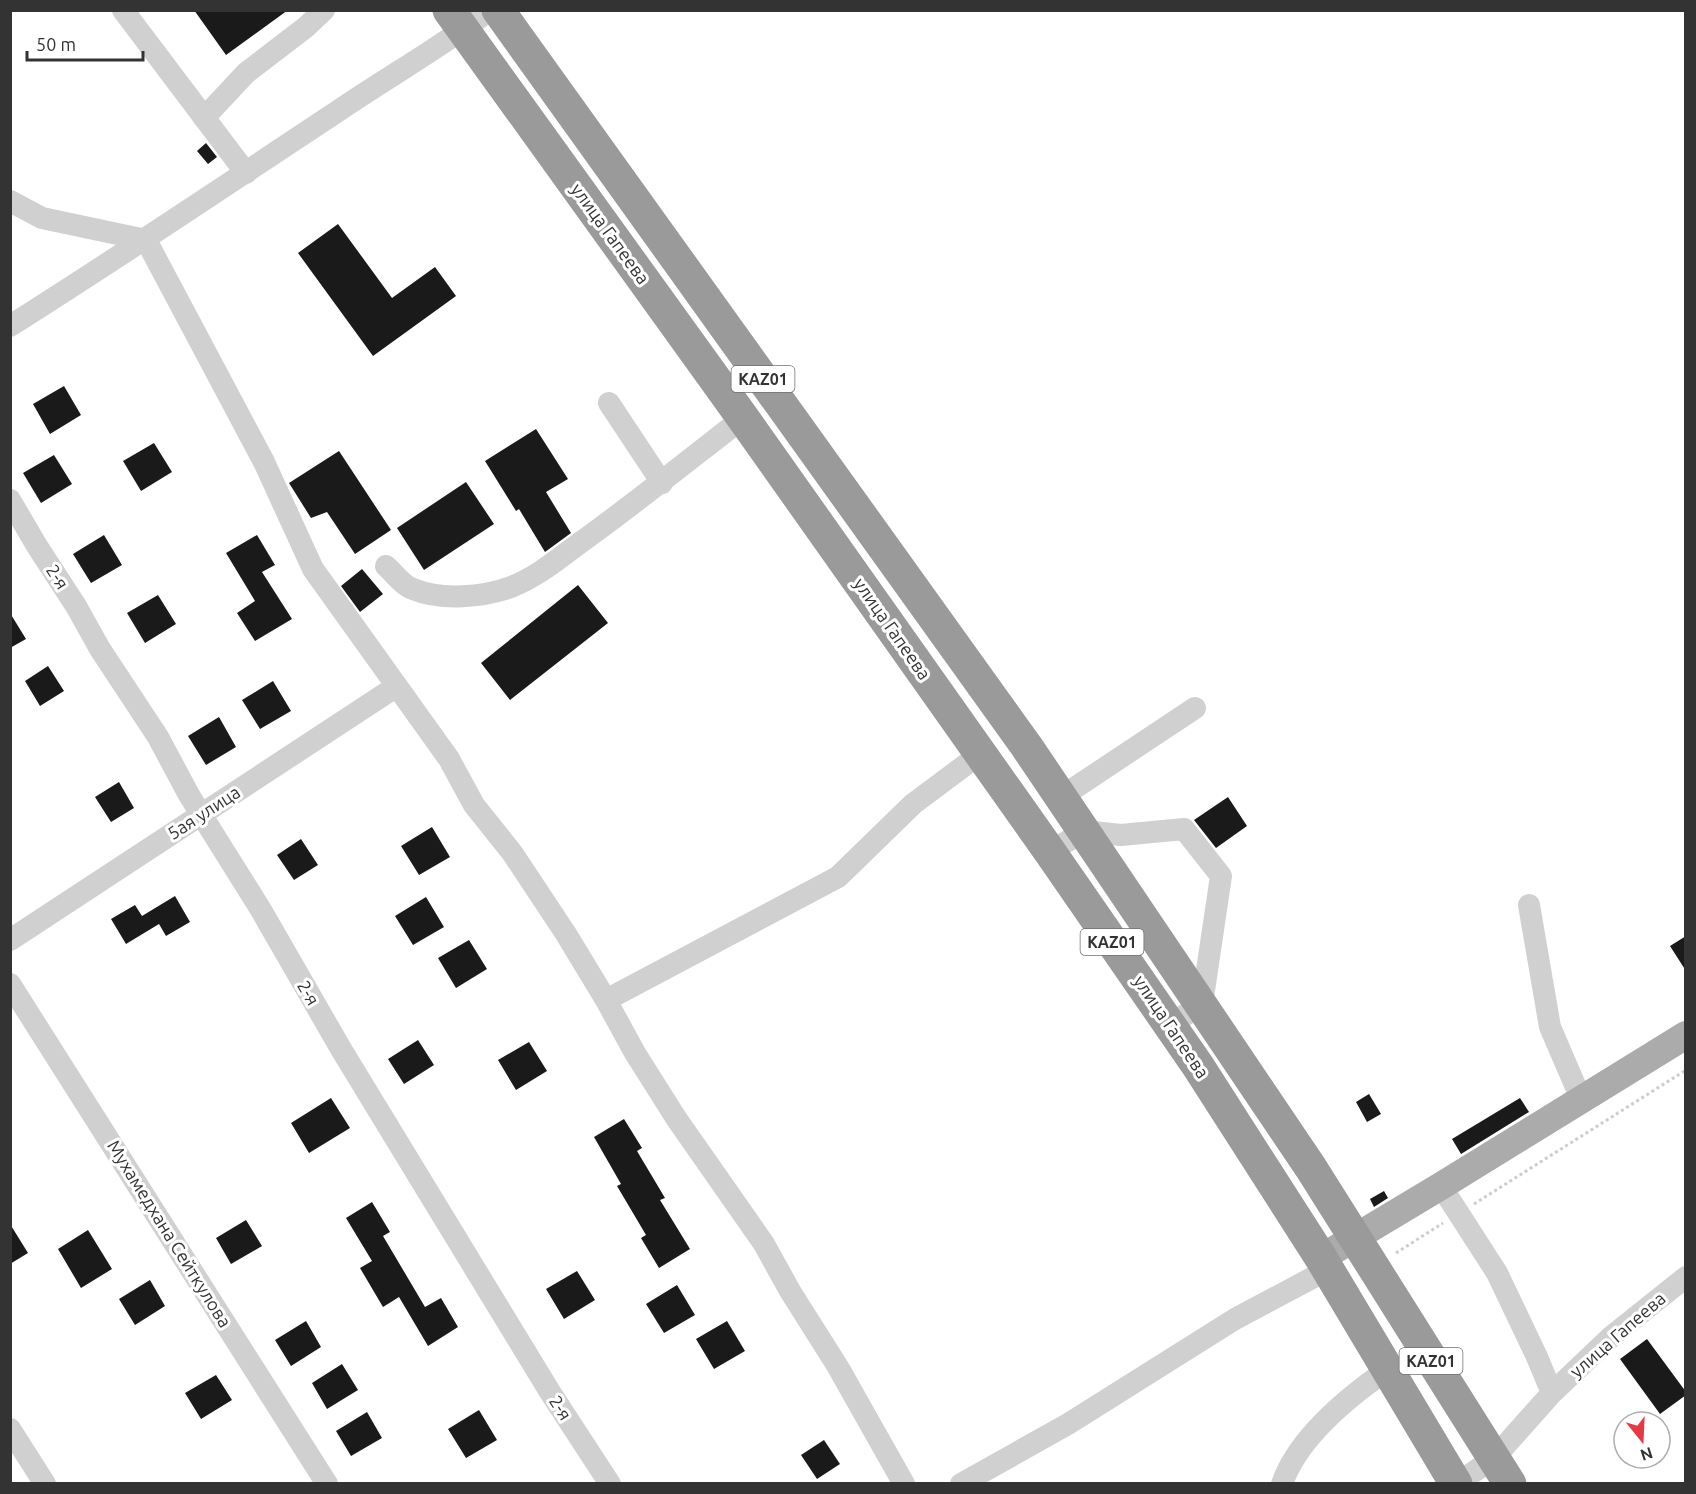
<svg xmlns="http://www.w3.org/2000/svg" width="1696" height="1494" font-family="Ubuntu,sans-serif">
	<style>
		.building { fill: #1a1a1a }
		.lines { fill: none; stroke-linecap: round; stroke-linejoin: round }
		.path { stroke: #cdcdcd; stroke-width: 3; stroke-dasharray: 3 3; stroke-linecap: butt }
		.minor { stroke: #d0d0d0; stroke-width: 22 }
		.major { stroke: #ababab; stroke-width: 28 }
		.highway { stroke: #9a9a9a; stroke-width: 33 }
		.labels { text-anchor: middle; stroke-width: 6; stroke-linejoin: round; paint-order: stroke }
		.shield { fill: #fff; stroke: #707070; stroke-width: 1.5 }
		.shield-label { font-size: 16px; font-weight: bold; fill: #333 }
		.street-label { font-size: 18px; fill: #333; stroke: #fff }
	</style>
	<rect width="100%" height="100%" fill="#fff"/>
	<!-- building -->
	<path class="building" d="M 194,10 L 288,10 L 226,55 Z
		M 206,143 L 217,157 L 208,164 L 197,151 Z
		M 338,224 L 392,298 L 435,267 L 456,296 L 373,356 L 298,253 Z
		M 64,386 L 81,415 L 50,434 L 33,404 Z
		M 536,429 L 568,479 L 546,492 L 571,533 L 545,552 L 519,509 L 516,511 L 485,461 Z
		M 154,443 L 172,472 L 141,491 L 123,461 Z
		M 339,451 L 391,530 L 355,554 L 327,512 L 311,518 L 289,483 Z
		M 54,455 L 72,484 L 41,503 L 23,473 Z
		M 466,482 L 494,524 L 424,570 L 397,528 Z
		M 104,535 L 122,565 L 91,583 L 73,554 Z
		M 257,535 L 275,565 L 262,572 L 292,619 L 255,641 L 237,613 L 255,601 L 226,553 Z
		M 362,569 L 383,594 L 360,612 L 341,586 Z
		M 578,585 L 608,623 L 510,700 L 481,663 Z
		M 158,595 L 176,624 L 145,643 L 127,613 Z
		M 10,613 L 26,639 L 10,648 Z
		M 48,666 L 64,691 L 40,706 L 25,681 Z
		M 273,681 L 291,711 L 260,729 L 242,700 Z
		M 219,717 L 236,747 L 206,765 L 188,736 Z
		M 119,782 L 134,808 L 111,822 L 95,797 Z
		M 1228,797 L 1247,826 L 1216,848 L 1194,820 Z
		M 432,827 L 450,857 L 419,875 L 401,846 Z
		M 301,839 L 318,865 L 294,880 L 277,855 Z
		M 175,896 L 190,922 L 166,936 L 159,924 L 126,944 L 111,919 L 135,905 L 142,916 Z
		M 426,897 L 444,927 L 413,945 L 395,916 Z
		M 1686,936 L 1686,971 L 1670,946 Z
		M 469,940 L 487,969 L 456,988 L 438,958 Z
		M 418,1040 L 434,1065 L 404,1084 L 388,1059 Z
		M 529,1042 L 547,1071 L 516,1090 L 498,1060 Z
		M 1369,1094 L 1381,1114 L 1367,1122 L 1356,1102 Z
		M 331,1098 L 350,1128 L 309,1153 L 291,1123 Z
		M 1520,1098 L 1529,1112 L 1461,1154 L 1452,1139 Z
		M 624,1119 L 642,1148 L 637,1151 L 665,1198 L 660,1200 L 690,1249 L 659,1268 L 641,1238 L 646,1235 L 617,1186 L 621,1184 L 594,1137 Z
		M 1384,1191 L 1388,1198 L 1374,1207 L 1370,1199 Z
		M 372,1202 L 390,1232 L 383,1236 L 425,1307 L 441,1298 L 458,1327 L 428,1346 L 399,1297 L 383,1307 L 360,1268 L 372,1261 L 346,1218 Z
		M 246,1220 L 262,1246 L 231,1264 L 216,1238 Z
		M 10,1224 L 28,1253 L 10,1264 Z
		M 88,1230 L 112,1269 L 81,1288 L 58,1249 Z
		M 577,1271 L 595,1300 L 564,1319 L 546,1289 Z
		M 150,1280 L 165,1306 L 135,1325 L 119,1299 Z
		M 677,1285 L 695,1315 L 664,1333 L 646,1304 Z
		M 306,1321 L 321,1347 L 291,1366 L 275,1340 Z
		M 727,1321 L 745,1351 L 714,1369 L 696,1339 Z
		M 1647,1339 L 1686,1392 L 1686,1395 L 1660,1414 L 1620,1359 Z
		M 342,1364 L 358,1390 L 327,1409 L 312,1383 Z
		M 216,1375 L 232,1400 L 201,1419 L 185,1393 Z
		M 479,1410 L 497,1440 L 466,1458 L 448,1429 Z
		M 367,1412 L 382,1438 L 351,1456 L 336,1431 Z
		M 824,1440 L 840,1464 L 817,1479 L 801,1455 Z"/>
	<g class="lines">
		<!-- path -->
		<path class="path" d="M 1474,1204 L 1686,1070
			M 1396,1253 L 1443,1223"/>
		<!-- minor -->
		<path class="minor" d="M 123,10 L 246,173
			M 204,118 L 246,73 L 306,27 L 324,10
			M 10,201 L 42,218 L 146,240 L 264,462 L 313,569 L 449,759 L 474,805 L 513,854 L 566,934 L 606,1000 L 635,1053 L 676,1118 L 764,1244 L 790,1291 L 838,1367 L 904,1484
			M 10,326 C 121,256 229,183 338,111 C 388,77 441,47 490,10
			M 609,403 L 662,483
			M 10,500 L 37,546 L 76,606 L 100,649 L 158,737 L 189,795 L 261,910 L 341,1049 L 550,1392 L 610,1484
			M 386,566 C 394,573 403,586 413,589 C 442,601 483,597 511,587 C 539,576 560,557 584,540 C 638,501 690,459 743,418
			M 1061,797 L 1195,708
			M 1050,852 L 1084,831 L 1121,835 L 1184,829 L 1221,876 L 1202,1004 L 1170,1025
			M 1529,905 L 1550,1027 L 1581,1099
			M 10,940 L 397,686
			M 10,984 L 327,1484
			M 606,1000 L 838,877 L 913,804 L 980,754
			M 1441,1186 L 1497,1273 L 1537,1357 L 1552,1393
			M 10,1429 L 45,1484
			M 961,1484 L 1068,1424 L 1235,1319 L 1327,1270
			M 1282,1484 C 1298,1437 1348,1397 1387,1370
			M 1456,1484 L 1494,1458 L 1552,1393 L 1612,1336 L 1686,1277"/>
		<!-- major -->
		<path class="major" d="M 1321,1258 L 1441,1186 L 1686,1035"/>
		<!-- highway -->
		<path class="highway" d="M 449,10 L 743,418 L 1050,852 L 1198,1066 L 1321,1258 L 1456,1484
			M 498,10 L 1027,747 L 1311,1168 L 1510,1484"/>
	</g>
	<g class="labels">
		<!-- shield labels -->
		<g class="shield">
			<rect x="731.5" y="366" width="63" height="26" rx="4.5"/>
			<rect x="1080.5" y="929" width="63" height="26" rx="4.5"/>
			<rect x="1399.5" y="1348" width="63" height="26" rx="4.5"/>
		</g>
		<g class="shield-label">
			<text x="763" y="385">KАZ01</text>
			<text x="1112" y="948">KАZ01</text>
			<text x="1431" y="1367">KАZ01</text>
		</g>
		<!-- street labels -->
		<g class="street-label">
			<text transform="translate(610 234) rotate(54)" y="6">улица Гапеева</text>
			<text transform="translate(57 577) rotate(57)" y="6">2-я</text>
			<text transform="translate(892 629) rotate(55)" y="6">улица Гапеева</text>
			<text transform="translate(204 813) rotate(-33)" y="6">5ая улица</text>
			<text transform="translate(308 993) rotate(60)" y="6">2-я</text>
			<text transform="translate(1171 1027) rotate(56)" y="6">улица Гапеева</text>
			<text transform="translate(169 1234) rotate(58)" y="6">Мухамедхана Сейткулова</text>
			<text transform="translate(1618 1335) rotate(-41)" y="6">улица Гапеева</text>
			<text transform="translate(560 1408) rotate(57)" y="6">2-я</text>
		</g>
	</g>
	<!-- border -->
	<rect width="1696" height="1494" fill="none" stroke="#333333" stroke-width="24"/>
	<!-- north arrow -->
	<g transform="translate(1642 1440) rotate(162)"><circle r="28" fill="#ffffff" stroke="#adadad" stroke-width="1.5"/>
	<path d="M0-4.5L10 22L0 15L-10 22Z" fill="#e63946"/>
	<text y="-9" font-size="16" font-weight="bold" text-anchor="middle" fill="#333333">N</text>
	</g>
	<!-- scale -->
	<path d="M27 51v9h116v-9" fill="none" stroke="#333333" stroke-width="3"/>
	<text x="36" y="51" font-size="18" fill="#333333" stroke="#ffffff" stroke-width="4.5" paint-order="stroke">50 m</text>
</svg>
